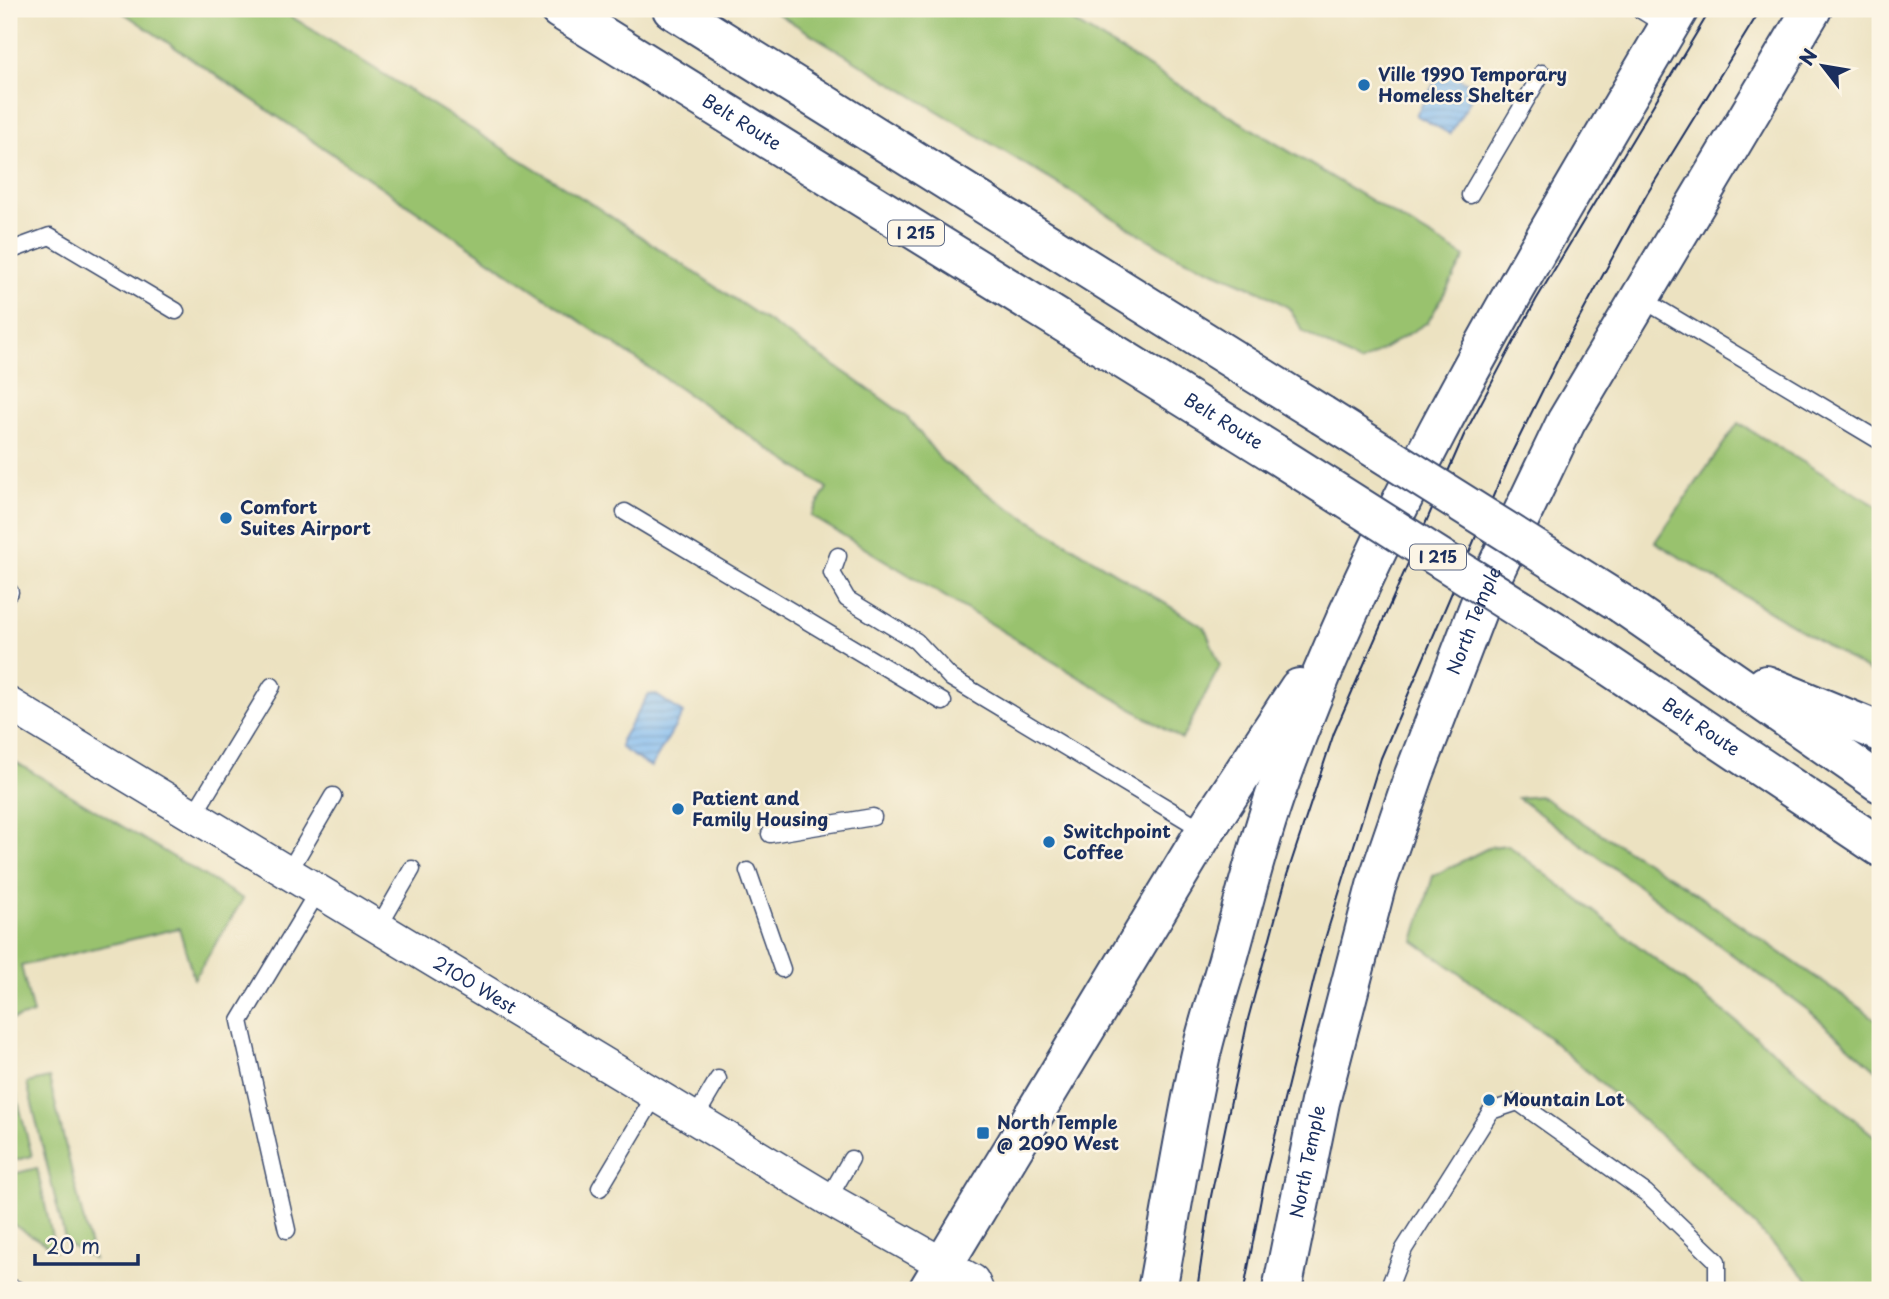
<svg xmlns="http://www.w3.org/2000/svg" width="1889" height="1299" font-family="'Playpen Sans',sans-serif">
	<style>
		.green { fill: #99c26e; stroke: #5a7866; stroke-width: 2 }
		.water { fill: url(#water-rules); stroke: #4c74a7; stroke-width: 2 }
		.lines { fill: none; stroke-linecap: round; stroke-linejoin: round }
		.lane-casing { stroke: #3a4a6d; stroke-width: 19 }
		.street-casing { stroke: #3a4a6d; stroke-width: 35 }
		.secondary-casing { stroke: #3a4a6d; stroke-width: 42 }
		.highway-casing { stroke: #3a4a6d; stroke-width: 42 }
		.lane { stroke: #fff; stroke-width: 16 }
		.street { stroke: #fff; stroke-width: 32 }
		.secondary { stroke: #fff; stroke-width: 38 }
		.highway { stroke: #fff; stroke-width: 38 }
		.tram { stroke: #1b2f5e; stroke-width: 2 }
		.highway-bridge-casing { stroke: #3a4a6d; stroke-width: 42; stroke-linecap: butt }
		.highway-bridge { stroke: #fff; stroke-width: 38 }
		.poi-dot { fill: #1f6fb2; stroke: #fcf5e5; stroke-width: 2.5 }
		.labels { text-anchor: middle; stroke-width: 5; stroke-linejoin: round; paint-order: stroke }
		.shield { fill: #fcf5e5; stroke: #5e6a86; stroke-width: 2 }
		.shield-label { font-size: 16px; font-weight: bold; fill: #1b2f5e }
		.poi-label { font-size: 18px; font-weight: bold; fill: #1b2f5e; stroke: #fcf5e5; text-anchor: start }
		.street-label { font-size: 18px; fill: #1b2f5e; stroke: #fcf5e5 }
	</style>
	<defs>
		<pattern id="water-rules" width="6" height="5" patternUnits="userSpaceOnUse" patternTransform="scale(1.75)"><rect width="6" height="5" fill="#7eb9f0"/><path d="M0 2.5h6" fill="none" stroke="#6697c6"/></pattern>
	</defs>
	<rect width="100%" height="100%" fill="#fcf5e5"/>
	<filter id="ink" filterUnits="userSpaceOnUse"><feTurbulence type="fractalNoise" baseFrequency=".0143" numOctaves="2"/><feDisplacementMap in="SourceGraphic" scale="14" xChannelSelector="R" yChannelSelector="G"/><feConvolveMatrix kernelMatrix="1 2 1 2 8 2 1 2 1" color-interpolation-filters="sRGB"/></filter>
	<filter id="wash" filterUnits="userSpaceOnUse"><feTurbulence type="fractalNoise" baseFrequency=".00686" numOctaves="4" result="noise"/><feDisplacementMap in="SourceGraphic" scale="28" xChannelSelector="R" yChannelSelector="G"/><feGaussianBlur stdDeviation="1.57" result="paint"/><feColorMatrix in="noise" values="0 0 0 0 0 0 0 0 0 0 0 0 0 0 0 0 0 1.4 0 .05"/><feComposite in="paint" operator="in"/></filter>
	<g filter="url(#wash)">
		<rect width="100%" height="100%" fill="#ece2c1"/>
		<!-- green -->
		<path class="green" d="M 118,9 L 279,9 L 595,206 L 850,376 L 907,417 L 942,461 L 995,499 L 1205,628 L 1220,666 L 1182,739 L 811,516 L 827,488 Z
			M 770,9 L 1052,9 L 1465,257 L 1428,322 L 1360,363 L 1303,331 L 1289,308 L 1260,291 L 1173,254 Z
			M 1738,423 L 1880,508 L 1880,678 L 1655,542 Z
			M 9,758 L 243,899 L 194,979 L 179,928 L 21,966 L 33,1014 L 9,1020 Z
			M 1540,796 L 1682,884 L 1880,1022 L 1880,1073 L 1808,1010 L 1518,798 Z
			M 1508,845 L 1769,1047 L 1880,1141 L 1880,1290 L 1818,1290 L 1701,1171 L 1542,1032 L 1414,941 L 1433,876 L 1490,847 Z
			M 49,1078 L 93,1259 L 66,1243 L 27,1083 Z
			M 14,1086 L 32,1156 L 9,1162 L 9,1087 Z
			M 37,1168 L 55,1250 L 9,1222 L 9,1175 Z"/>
		<!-- water -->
		<path class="water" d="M 1443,68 L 1477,89 L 1450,134 L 1416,115 Z
			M 655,694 L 683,713 L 651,767 L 621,748 L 621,740 L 648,695 Z"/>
	</g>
	<g filter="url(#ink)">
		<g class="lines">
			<!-- lane casing -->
			<g class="lane-casing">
				<path id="lane" d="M 1639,9 L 1668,27
					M 1470,195 L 1542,73
					M 9,251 L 50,236 L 176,311
					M 1639,297 L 1880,441
					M 625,512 L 943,702
					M 838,556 L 832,573 L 847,599 L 916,641 L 951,678 L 1205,831
					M 9,593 L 10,592
					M 193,816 L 272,686
					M 770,834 L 873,817
					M 748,871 L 782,969
					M 288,873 L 333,796
					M 378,928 L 412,869
					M 695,1118 L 718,1079
					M 600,1188 L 656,1094
					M 828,1199 L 851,1159
					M 287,1230 L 240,1021 L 318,891
					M 9,1287 L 18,1290
					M 1388,1290 L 1404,1249 L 1491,1111 L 1518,1102 L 1646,1193 L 1717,1261 L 1717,1290"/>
			</g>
			<!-- street casing -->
			<g class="street-casing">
				<g id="street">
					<path id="s1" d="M 9,704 L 828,1199 L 973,1281 L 977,1290"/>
				</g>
			</g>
			<!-- secondary casing -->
			<g class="secondary-casing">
				<g id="secondary">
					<path d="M 928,1290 L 1205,831 L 1299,688"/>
					<path d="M 1157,1290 C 1171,1215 1183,1138 1199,1063 C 1207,1024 1221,986 1231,948 C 1246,894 1259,839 1278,787 C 1376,511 1532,260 1679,9"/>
					<path id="s2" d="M 1282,1290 L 1320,1102 L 1376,886 L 1414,775 L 1482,598 L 1566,422 L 1812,9"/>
				</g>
			</g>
			<!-- highway casing -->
			<g class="highway-casing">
				<g id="highway">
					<path id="s3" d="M 559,9 L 1274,453"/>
					<path d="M 672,9 L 1322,415"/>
					<path d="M 1622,604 L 1880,783"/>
					<path id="s4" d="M 1602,661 L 1880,847"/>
					<path d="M 1766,685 L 1880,732"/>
				</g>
			</g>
			<!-- lane -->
			<use href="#lane" class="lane"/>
			<!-- street -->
			<use href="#street" class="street"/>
			<!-- secondary -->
			<use href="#secondary" class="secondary"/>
			<!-- highway -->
			<use href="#highway" class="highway"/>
			<!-- tram -->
			<path class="tram" d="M 1197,1290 L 1210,1201 L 1248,1019 L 1287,875 L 1334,733 L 1464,435 L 1536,300 L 1711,9
				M 1244,1290 L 1265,1177 L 1320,955 L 1381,758 L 1512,452 L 1566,343 L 1647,194 L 1761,9"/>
			<!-- highway-bridge casing -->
			<g class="highway-bridge-casing">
				<path id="highway-bridge" d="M 1322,415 L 1622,604
					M 1274,453 L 1602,661"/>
			</g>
			<!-- highway-bridge -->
			<use href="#highway-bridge" class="highway-bridge"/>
		</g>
	</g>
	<!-- markers -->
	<g class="poi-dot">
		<circle cx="1364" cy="85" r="7"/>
		<circle cx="226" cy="518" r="7"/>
		<circle cx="678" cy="809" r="7"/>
		<circle cx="1049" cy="842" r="7"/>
		<circle cx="1489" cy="1100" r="7"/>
		<rect x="976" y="1126" width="14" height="14" rx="3.5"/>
	</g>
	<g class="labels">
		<!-- shield labels -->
		<g class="shield">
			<rect x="888" y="220.5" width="56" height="25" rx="5"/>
			<rect x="1410" y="544.5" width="56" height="25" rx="5"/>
		</g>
		<g class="shield-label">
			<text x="916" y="239">I 215</text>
			<text x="1438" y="563">I 215</text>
		</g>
		<!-- poi labels -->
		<g class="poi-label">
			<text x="1378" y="81">Ville 1990 Temporary<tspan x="1378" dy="21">Homeless Shelter</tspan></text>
			<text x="240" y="514">Comfort<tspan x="240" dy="21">Suites Airport</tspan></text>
			<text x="692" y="805">Patient and<tspan x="692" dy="21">Family Housing</tspan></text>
			<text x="1063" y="838">Switchpoint<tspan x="1063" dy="21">Coffee</tspan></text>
			<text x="1503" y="1106">Mountain Lot</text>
			<text x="997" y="1129">North Temple<tspan x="997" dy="21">@ 2090 West</tspan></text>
		</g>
		<!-- street labels -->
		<g class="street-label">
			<text dy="6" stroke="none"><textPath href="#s3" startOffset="215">Belt Route</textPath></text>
			<text dy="6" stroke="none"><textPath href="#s3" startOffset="782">Belt Route</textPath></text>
			<text dy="6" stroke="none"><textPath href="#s2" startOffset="698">North Temple</textPath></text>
			<text dy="6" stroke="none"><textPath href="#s4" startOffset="119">Belt Route</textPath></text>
			<text dy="6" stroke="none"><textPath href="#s1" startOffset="544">2100 West</textPath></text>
			<text dy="6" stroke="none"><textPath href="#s2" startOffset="131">North Temple</textPath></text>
		</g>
	</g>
	<!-- margin -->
	<rect width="1889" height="1299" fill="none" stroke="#fcf5e5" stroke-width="35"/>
	<!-- north arrow -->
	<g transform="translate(1823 66) rotate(301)" stroke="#fcf5e5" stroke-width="5" paint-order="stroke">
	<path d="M0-5L12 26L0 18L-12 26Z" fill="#1b2f5e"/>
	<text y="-10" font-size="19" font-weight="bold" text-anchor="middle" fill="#1b2f5e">N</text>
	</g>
	<!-- scale -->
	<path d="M35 1254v10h103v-10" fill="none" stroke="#1b2f5e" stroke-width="3.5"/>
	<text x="46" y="1254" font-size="21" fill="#1b2f5e" stroke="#fcf5e5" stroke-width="5" paint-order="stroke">20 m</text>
</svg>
